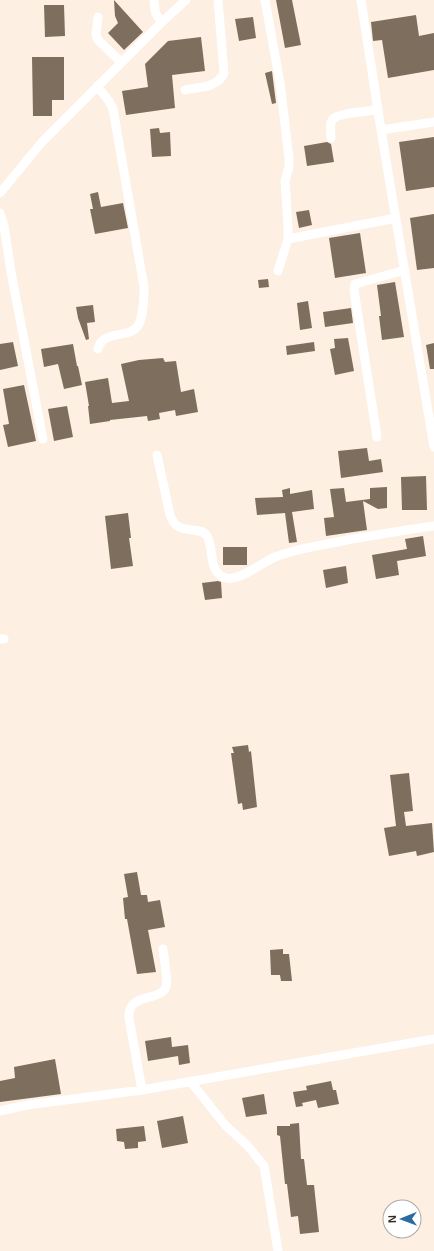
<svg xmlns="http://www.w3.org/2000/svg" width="434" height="1251" font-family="Helvetica,sans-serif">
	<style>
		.building { fill: #7d6e5e }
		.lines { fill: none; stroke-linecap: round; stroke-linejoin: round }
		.minor { stroke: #fff; stroke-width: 9 }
	</style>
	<rect width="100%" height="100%" fill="#fdefe1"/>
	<!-- building -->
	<path class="building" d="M 114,0 L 143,32 L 124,50 L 108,33 L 118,23 L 115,16 Z
		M 276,0 L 292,0 L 301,45 L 285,48 Z
		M 44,5 L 64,5 L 65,36 L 45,37 Z
		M 416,15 L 419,36 L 434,33 L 434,70 L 388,78 L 382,40 L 373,41 L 371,22 Z
		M 253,17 L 256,38 L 239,41 L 235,19 Z
		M 201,37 L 205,71 L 172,75 L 175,108 L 126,115 L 122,91 L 148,87 L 145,64 L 168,41 Z
		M 32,57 L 64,57 L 64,100 L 52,100 L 52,116 L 33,116 Z
		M 272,71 L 276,103 L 272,104 L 265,73 Z
		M 159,128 L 160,133 L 170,132 L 171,156 L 152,157 L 150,129 Z
		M 434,137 L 434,187 L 406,191 L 399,142 Z
		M 327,142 L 331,144 L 334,162 L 307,166 L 304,146 Z
		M 98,192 L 101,207 L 123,203 L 128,228 L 95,234 L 90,209 L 93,209 L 90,194 Z
		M 309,210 L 312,225 L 299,228 L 296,212 Z
		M 434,214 L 434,268 L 417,270 L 410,218 Z
		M 360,233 L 366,273 L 335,278 L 329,238 Z
		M 268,279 L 269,287 L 259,288 L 258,280 Z
		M 395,282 L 404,337 L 382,340 L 379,316 L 381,316 L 377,285 Z
		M 308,301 L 312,328 L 300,330 L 297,303 Z
		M 93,305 L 95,322 L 87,323 L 89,339 L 86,340 L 78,318 L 76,307 Z
		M 351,308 L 353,323 L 325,327 L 323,312 Z
		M 348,338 L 354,371 L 335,375 L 330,349 L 335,348 L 334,339 Z
		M 13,342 L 18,366 L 0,370 L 0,344 Z
		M 314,342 L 315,351 L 287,355 L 286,346 Z
		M 434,343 L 434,369 L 430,369 L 426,345 Z
		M 73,344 L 77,366 L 78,366 L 82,385 L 64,389 L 58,364 L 44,367 L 41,349 Z
		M 163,358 L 165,362 L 176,361 L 181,392 L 194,389 L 198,412 L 176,416 L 175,410 L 159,413 L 160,419 L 148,421 L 147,416 L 110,420 L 110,421 L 90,424 L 88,406 L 89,406 L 85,382 L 108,378 L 112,403 L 129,401 L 121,364 L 139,360 Z
		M 24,385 L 36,441 L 8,447 L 3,425 L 9,424 L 3,389 Z
		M 67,406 L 73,437 L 54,441 L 48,409 Z
		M 367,448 L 369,461 L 381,459 L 383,472 L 341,478 L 338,451 Z
		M 426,476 L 427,510 L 402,510 L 401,477 Z
		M 387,487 L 387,508 L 378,509 L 363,501 L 367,530 L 326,536 L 324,518 L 334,517 L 330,489 L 344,488 L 346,502 L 370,499 L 370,488 Z
		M 290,488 L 290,494 L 312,490 L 314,509 L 292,512 L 297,542 L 289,543 L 285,513 L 257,515 L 255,498 L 283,497 L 282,490 Z
		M 128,513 L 131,538 L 129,538 L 133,566 L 111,569 L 105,516 Z
		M 423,536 L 426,556 L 397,561 L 399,575 L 376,579 L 372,555 L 407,549 L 405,539 Z
		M 223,547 L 247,547 L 247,565 L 223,565 Z
		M 346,566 L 348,583 L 326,588 L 323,570 Z
		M 218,581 L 221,582 L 222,598 L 205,600 L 202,583 Z
		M 248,745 L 249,752 L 251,751 L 257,807 L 243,810 L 242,803 L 238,804 L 231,753 L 234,753 L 232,747 Z
		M 409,773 L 413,811 L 404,812 L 406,826 L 432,823 L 434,852 L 417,856 L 416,851 L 389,856 L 384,828 L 396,826 L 390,775 Z
		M 137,872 L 141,895 L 147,895 L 148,902 L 160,900 L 165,927 L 148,930 L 156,972 L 137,974 L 127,919 L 125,919 L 123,898 L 128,897 L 124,874 Z
		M 283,949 L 283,954 L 289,954 L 292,981 L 281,981 L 280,975 L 271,975 L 270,950 Z
		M 171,1037 L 172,1047 L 188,1045 L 190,1063 L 179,1065 L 178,1056 L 148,1061 L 145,1041 Z
		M 55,1059 L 61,1094 L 0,1102 L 0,1081 L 15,1078 L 14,1067 Z
		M 331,1081 L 333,1090 L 336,1090 L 339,1104 L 318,1108 L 316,1100 L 302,1103 L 303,1106 L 296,1107 L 293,1092 L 307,1090 L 306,1086 Z
		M 264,1094 L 267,1114 L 246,1117 L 242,1098 Z
		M 183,1116 L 188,1143 L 162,1148 L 157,1121 Z
		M 299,1123 L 301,1159 L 304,1159 L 307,1185 L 314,1185 L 319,1232 L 300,1234 L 298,1216 L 291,1217 L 287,1184 L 285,1184 L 280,1136 L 277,1135 L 277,1126 L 290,1126 L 290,1124 Z
		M 144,1126 L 146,1141 L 138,1142 L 138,1148 L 125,1149 L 124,1142 L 117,1141 L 116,1129 Z"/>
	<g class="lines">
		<!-- minor -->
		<path class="minor" d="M 154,0 C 155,9 154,17 163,21
			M 265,0 L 280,83 L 289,158 L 289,167 L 285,181 L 288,226 L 288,239 L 278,271
			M 361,0 L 381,130 L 434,447
			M 98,17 L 96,34 L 98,40 L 121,62
			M 97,86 L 109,101 L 113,109 L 144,287 C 144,298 144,313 139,324 C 132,337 115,332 105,339 C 101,341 99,345 98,349
			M 185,90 C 198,87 218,88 224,73 L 218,0
			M 381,130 L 434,122
			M 331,138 C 331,132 329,123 333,119 C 338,113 369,111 378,110
			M 0,193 L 42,142 L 163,21 L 186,0
			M 0,213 L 4,226 L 11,272 L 43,439
			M 288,239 L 396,218
			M 377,437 L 354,290 L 355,284 L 405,270
			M 157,455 L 170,515 C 171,518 173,521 174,523 C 183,534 201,526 207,536 C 215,550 207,572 226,578 C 238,582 263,562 275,557 C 298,548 323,545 347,540 C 376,535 405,530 434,526
			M 0,639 L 4,639
			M 190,1081 L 226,1126 L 247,1145 L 264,1166 L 278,1251
			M 142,1090 L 129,1018 C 129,1016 129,1012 130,1009 C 136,994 161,1000 166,987 C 168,978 164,959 163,949
			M 0,1111 L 27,1105 L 142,1090 L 434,1039"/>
	</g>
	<!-- north arrow -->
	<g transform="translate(402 1219) rotate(269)"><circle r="19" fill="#ffffff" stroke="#adaaa7"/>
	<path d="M0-3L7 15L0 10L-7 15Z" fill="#2c6ba2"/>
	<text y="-6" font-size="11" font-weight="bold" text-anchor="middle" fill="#312b24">N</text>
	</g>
</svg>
